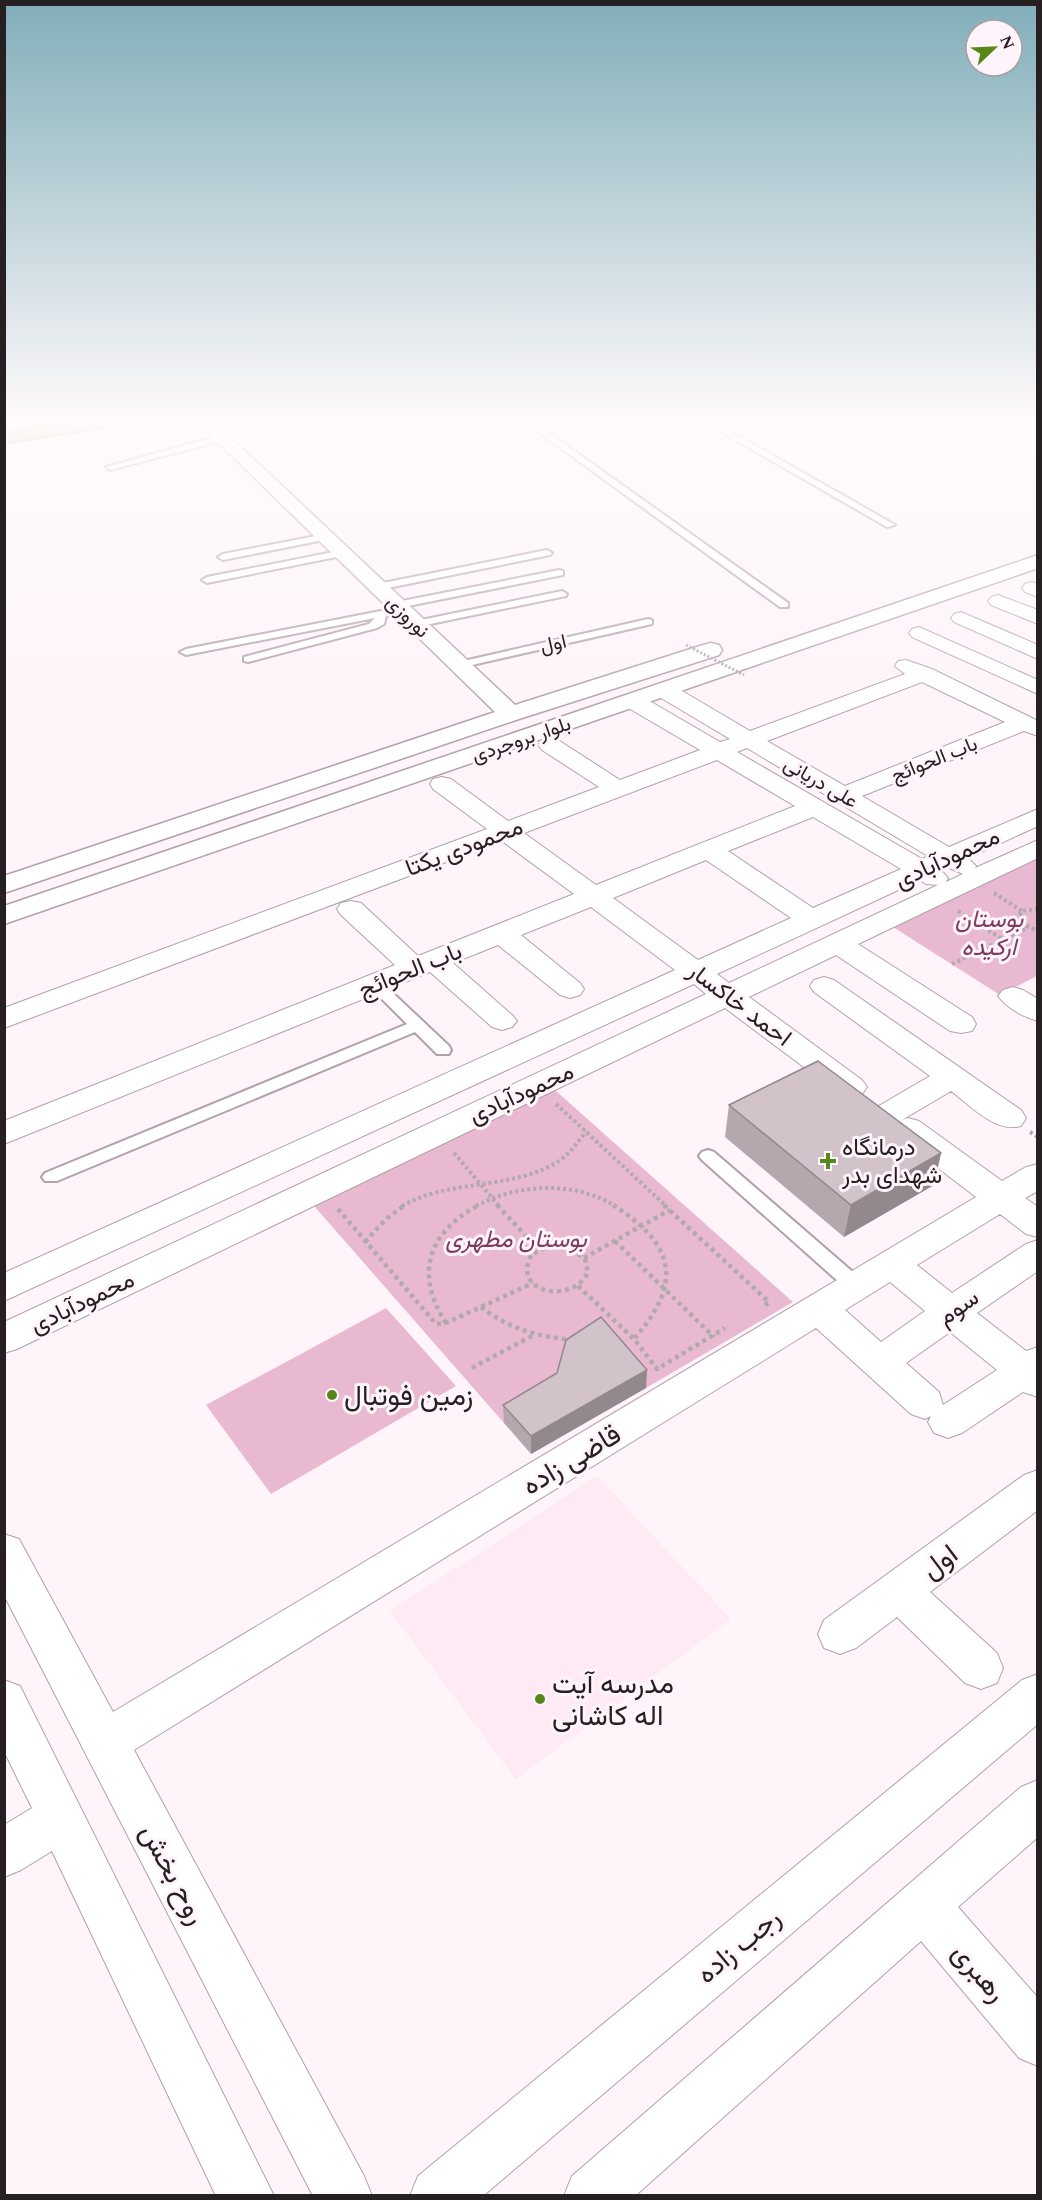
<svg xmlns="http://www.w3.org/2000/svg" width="1042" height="2200" font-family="Spectral,Vazirmatn,serif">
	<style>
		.built { fill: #feeaf4 }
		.green { fill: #e8b9d1 }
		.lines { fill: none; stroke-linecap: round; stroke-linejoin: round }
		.service-casing { stroke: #b1a1a9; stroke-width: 4 }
		.minor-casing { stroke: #b1a1a9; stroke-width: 2 }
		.secondary-casing { stroke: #b1a1a9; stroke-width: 3 }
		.primary-casing { stroke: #598228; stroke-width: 3 }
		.path-far1 { stroke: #b1a9ad; stroke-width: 4; stroke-dasharray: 3 3; stroke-linecap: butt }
		.path { stroke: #b1a9ad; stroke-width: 4.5; stroke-dasharray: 4 4; stroke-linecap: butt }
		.service { fill: #fff; fill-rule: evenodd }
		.minor { fill: #fff; fill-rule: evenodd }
		.secondary { fill: #fff; fill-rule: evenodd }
		.primary { fill: #acd380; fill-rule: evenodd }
		.path-bridge { stroke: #b1a9ad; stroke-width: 3; stroke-dasharray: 2 2; stroke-linecap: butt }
		.wall { fill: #b5a7ae }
		.shaded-wall { fill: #93888d }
		.building { fill: #d2c2ca; stroke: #93888d; stroke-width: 1.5 }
		.poi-dot { fill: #55871b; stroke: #fef4f9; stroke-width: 2 }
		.labels { text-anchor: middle; stroke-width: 6; stroke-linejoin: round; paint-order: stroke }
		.far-street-label { font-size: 20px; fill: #262023; stroke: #fef4f9 }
		.street-label { font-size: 24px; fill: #262023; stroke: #fef4f9 }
		.park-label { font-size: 24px; font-style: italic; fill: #7d3960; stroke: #fef4f9 }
		.poi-label { font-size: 24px; fill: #262023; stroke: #fef4f9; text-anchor: start }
		.near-poi-label { font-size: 28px; fill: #262023; stroke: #fef4f9; text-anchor: start }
		.near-street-label { font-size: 28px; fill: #262023; stroke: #fef4f9 }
	</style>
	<rect width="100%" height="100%" fill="#fef4f9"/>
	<!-- built -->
	<path class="built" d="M 597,1476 L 731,1619 L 516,1779 L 390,1611 Z"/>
	<!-- green -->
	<path class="green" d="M 1037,859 L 1037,976 L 1000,995 L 893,927 Z
		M 547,1083 L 793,1302 L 646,1388 L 557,1391 L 504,1423 L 308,1199 Z
		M 386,1308 L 456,1386 L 271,1494 L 206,1405 Z"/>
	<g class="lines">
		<!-- service casing -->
		<g class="service-casing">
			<path id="service" d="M 519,418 L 528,418 L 788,603 L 788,607 L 780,607 Z
				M 697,418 L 707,418 L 895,525 L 887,527 Z
				M 222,435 L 225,436 L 225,440 L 110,470 L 106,467 Z
				M 326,534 L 329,535 L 329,539 L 223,560 L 218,557 L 223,554 Z
				M 343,550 L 346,551 L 346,555 L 207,583 L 202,580 L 207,577 Z
				M 547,550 L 552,553 L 550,555 L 378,590 L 373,587 L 378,584 Z
				M 559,570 L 563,571 L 563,575 L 403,607 L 407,610 L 406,612 L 386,616 L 384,624 L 377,628 L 248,662 L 244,661 L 244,657 L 369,624 L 375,618 L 186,655 L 180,652 L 186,649 L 396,608 L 392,605 L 397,602 Z
				M 562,591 L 567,594 L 566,596 L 416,627 L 411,624 L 416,621 Z
				M 648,619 L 652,620 L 652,624 L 459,668 L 453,665 L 459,662 Z
				M 375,979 L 380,981 L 449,1046 L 451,1050 L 449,1054 L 437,1054 L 415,1032 L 57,1181 L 45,1181 L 42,1177 L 45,1173 L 407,1024 L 367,984 Z
				M 708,1150 L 714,1152 L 862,1280 L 864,1285 L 862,1290 L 855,1292 L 848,1290 L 702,1160 L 699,1156 L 702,1152 Z"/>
		</g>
		<!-- minor casing -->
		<g class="minor-casing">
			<path id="minor" d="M 49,418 L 65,418 L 68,422 L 60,427 L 54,425 Z
				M 1032,582 L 1038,584 L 1038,597 L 1025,592 L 1022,588 L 1025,584 Z
				M 998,595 L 1038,610 L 1038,624 L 991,605 L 988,601 L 991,597 Z
				M 961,612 L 1038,645 L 1038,659 L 954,622 L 951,618 L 954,614 Z
				M 919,627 L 1038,680 L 1038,694 L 912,637 L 909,633 L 912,629 Z
				M 906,660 L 932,669 L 1038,721 L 1038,736 L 1024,731 L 862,796 L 949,847 L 1038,809 L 1038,826 L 968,858 L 976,866 L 975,868 L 1038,840 L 1038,858 L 858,944 L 972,1017 L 976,1024 L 972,1031 L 961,1033 L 950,1031 L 836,955 L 749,997 L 862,1080 L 867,1087 L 862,1094 L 851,1097 L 840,1094 L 725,1008 L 17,1349 L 4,1353 L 4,1322 L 706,994 L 694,984 L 4,1301 L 4,1273 L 675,970 L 591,907 L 521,935 L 580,983 L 584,989 L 580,995 L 570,998 L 560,995 L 498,945 L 453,963 L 512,1015 L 517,1021 L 512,1027 L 502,1030 L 492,1027 L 430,972 L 4,1144 L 4,1121 L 395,965 L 341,915 L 337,909 L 341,903 L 351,901 L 361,903 L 418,956 L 574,894 L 502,841 L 4,1028 L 4,1008 L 487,829 L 433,789 L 430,784 L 433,779 L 442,777 L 451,779 L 508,821 L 599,787 L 542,750 L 538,745 L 542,740 L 550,738 L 558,740 L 620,780 L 700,750 L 625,706 L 622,701 L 625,696 L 633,694 L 641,696 L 720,742 L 730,739 L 656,695 L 653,690 L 656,685 L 664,683 L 672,685 L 750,731 L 905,674 L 895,666 L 898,661 ZM 922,682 L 1005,722 L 845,786 L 767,741 ZM 747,748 L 928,856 L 922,859 L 737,752 ZM 717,760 L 795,806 L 596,885 L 524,833 ZM 813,817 L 901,869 L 813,908 L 728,851 ZM 706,860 L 791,918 L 698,960 L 613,898 ZM 947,867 L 963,874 L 946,882 L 948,878 L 941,870 ZM 920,880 L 926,884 L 938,885 L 729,983 L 717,974 Z
				M 824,977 L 834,980 L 1021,1110 L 1026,1118 L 1021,1126 C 995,1133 971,1106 951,1091 L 902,1120 L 908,1118 L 919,1121 L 1002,1181 L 1026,1167 L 1038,1164 L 1038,1191 L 1025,1198 L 1038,1207 L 1038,1237 L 1026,1234 L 1000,1214 L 917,1265 L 952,1293 L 1026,1244 L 1038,1240 L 1038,1271 L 977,1313 L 1026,1351 L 1038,1347 L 1038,1397 L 1023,1392 L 962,1433 L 948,1438 L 934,1433 L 928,1422 L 931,1416 L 925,1419 L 911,1414 L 816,1328 L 134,1750 L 364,2176 L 372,2196 L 313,2196 L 4,1595 L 4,1534 L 19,1539 L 113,1712 L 976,1197 L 897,1137 L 892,1129 L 896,1122 L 888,1125 L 877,1121 L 872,1114 L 877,1107 L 930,1076 L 814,992 L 810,986 L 814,980 ZM 890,1282 L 925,1311 L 881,1342 L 845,1310 ZM 950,1332 L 997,1370 L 943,1405 L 939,1392 L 906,1363 Z
				M 1013,987 L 1023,990 L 1038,999 L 1038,1021 C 1023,1017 1007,1008 998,996 L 1003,990 Z
				M 1038,1470 L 1038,1510 L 930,1592 L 997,1653 L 1003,1668 L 997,1683 L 981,1689 L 965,1683 L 897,1617 L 856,1648 L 840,1654 L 824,1648 L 818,1634 L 824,1620 L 1024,1475 Z
				M 1038,1674 L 1038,1724 L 483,2196 L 410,2196 L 418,2176 L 1022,1680 Z
				M 4,1680 L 20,1686 L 274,2196 L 216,2196 L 52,1851 L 21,1870 L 4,1877 L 4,1825 L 32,1808 L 4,1751 Z
				M 1038,1780 L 1038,1837 L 958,1907 L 1038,1998 L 1038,2066 L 1019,2058 L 921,1941 L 635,2196 L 564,2196 L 572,2176 L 1021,1787 Z"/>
		</g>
		<!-- secondary casing -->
		<g class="secondary-casing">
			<path id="secondary" d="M 193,418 L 210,418 L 515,705 L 703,645 L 711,643 L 719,645 L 722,650 L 719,655 L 519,719 L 4,893 L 4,876 L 495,712 Z
				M 1021,418 L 1038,418 L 1038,426 L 1023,421 Z
				M 1038,555 L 1038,568 L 4,924 L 4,906 Z"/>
		</g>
		<!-- primary casing -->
		<g class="primary-casing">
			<path id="primary" d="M 98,418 L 136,418 L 128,423 L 4,443 L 4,433 Z"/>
		</g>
		<!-- path-far1 -->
		<path class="path-far1" d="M 994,893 L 1022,911
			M 1038,909 L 1022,911 L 1018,917 L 1022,924 L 1038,931
			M 958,911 L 1002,939
			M 952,964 L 1027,928
			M 556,1104 L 666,1206
			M 1030,1132 L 1038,1137
			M 454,1153 L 499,1206
			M 402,1206 C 449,1179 507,1190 554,1164 C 568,1156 577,1144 586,1131
			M 476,1206 C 517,1184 574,1180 615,1206"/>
		<!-- path -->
		<path class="path" d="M 497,1205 L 539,1250
			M 613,1205 C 676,1245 683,1283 634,1339
			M 664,1205 L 769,1302 L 765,1305
			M 338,1209 L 436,1324 L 446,1323 L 533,1283
			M 615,1241 L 714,1337
			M 365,1242 L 386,1219 L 405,1205
			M 548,1246 L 571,1249 L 585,1259 L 588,1272 C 575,1301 526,1295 527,1269 C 527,1264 530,1259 531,1255 Z
			M 584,1258 L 670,1210
			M 578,1286 L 634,1339 L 657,1369 L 725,1328
			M 481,1307 C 509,1329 537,1336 571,1340
			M 446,1323 C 414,1274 428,1232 479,1205
			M 472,1368 L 532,1336"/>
		<!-- service -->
		<use href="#service" class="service"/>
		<!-- minor -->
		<use href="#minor" class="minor"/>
		<!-- secondary -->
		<use href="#secondary" class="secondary"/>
		<!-- primary -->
		<use href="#primary" class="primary"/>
		<!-- path-bridge -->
		<path class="path-bridge" d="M 686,645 L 744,675"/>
	</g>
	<!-- wall -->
	<path class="wall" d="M 729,1105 L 941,1153 L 934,1185 L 844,1237 L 725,1137 Z
		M 646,1388 L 531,1454 L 504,1423 L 503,1405 Z"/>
	<!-- shaded-wall -->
	<path class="shaded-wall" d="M 941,1153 L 934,1185 L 844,1237 L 851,1205 Z
		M 647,1370 L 646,1388 L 531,1454 L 531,1436 Z"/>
	<!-- building -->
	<path class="building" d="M 818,1061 L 941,1153 L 851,1205 L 729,1105 Z
		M 601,1317 L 647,1370 L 531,1436 L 503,1405 L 557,1373 L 566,1340 Z"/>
	<!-- sky -->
	<linearGradient id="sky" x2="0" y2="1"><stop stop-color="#81aeb9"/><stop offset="0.58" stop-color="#fffafc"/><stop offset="1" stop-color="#fffafc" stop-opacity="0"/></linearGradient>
	<rect width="1042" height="726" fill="url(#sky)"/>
	<!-- markers -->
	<g class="poi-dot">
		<path d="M825 1152h6v6h6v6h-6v6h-6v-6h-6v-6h6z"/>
		<circle cx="332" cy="1395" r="6"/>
		<circle cx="540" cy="1699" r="6"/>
	</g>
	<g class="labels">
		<!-- far-street labels -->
		<g class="far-street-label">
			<text transform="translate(408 616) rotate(44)" y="7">نوروزی</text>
			<text transform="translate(553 643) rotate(-13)" y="7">اول</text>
			<text transform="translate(521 739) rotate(-19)" y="7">بلوار بروجردی</text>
			<text transform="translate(934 759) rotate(-22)" y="7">باب الحوائج</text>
			<text transform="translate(821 782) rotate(30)" y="7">علی دریانی</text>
		</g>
		<!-- street labels -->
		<g class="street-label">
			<text transform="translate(464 847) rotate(-21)" y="8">محمودی یکتا</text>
			<text transform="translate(947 858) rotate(-25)" y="8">محمودآبادی</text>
			<text transform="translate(410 970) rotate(-22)" y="8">باب الحوائج</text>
			<text transform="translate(740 1004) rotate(37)" y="8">احمد خاکسار</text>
			<text transform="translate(521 1093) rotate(-25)" y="8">محمودآبادی</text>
			<text transform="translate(82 1302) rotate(-26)" y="8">محمودآبادی</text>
			<text transform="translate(958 1307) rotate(-35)" y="8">سوم</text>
		</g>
		<!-- park labels -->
		<g class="park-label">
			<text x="989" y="927">بوستان<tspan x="989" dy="28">ارکیده</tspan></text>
			<text x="516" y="1247">بوستان مطهری</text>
		</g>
		<!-- poi labels -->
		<g class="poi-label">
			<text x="842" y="1155">درمانگاه<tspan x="842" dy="28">شهدای بدر</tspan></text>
		</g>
		<!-- near-poi labels -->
		<g class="near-poi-label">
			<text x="344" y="1405">زمین فوتبال</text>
			<text x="552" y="1693">مدرسه آیت<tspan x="552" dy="32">اله کاشانی</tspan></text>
		</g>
		<!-- near-street labels -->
		<g class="near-street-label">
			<text transform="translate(571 1459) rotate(-31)" y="10">قاضی زاده</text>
			<text transform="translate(939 1561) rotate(-37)" y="10">اول</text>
			<text transform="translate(174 1874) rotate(62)" y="10">روح بخش</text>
			<text transform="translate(738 1945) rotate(-40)" y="10">رجب زاده</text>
			<text transform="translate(980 1972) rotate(50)" y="10">رهبری</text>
		</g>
	</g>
	<!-- border -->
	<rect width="1042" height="2200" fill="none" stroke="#262023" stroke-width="12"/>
	<!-- north arrow -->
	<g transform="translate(994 48) rotate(67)"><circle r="28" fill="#fef4f9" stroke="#a89fa3" stroke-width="1.5"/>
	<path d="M0-4.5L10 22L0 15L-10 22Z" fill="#55871b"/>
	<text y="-9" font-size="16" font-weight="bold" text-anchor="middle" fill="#262023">N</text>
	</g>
</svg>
